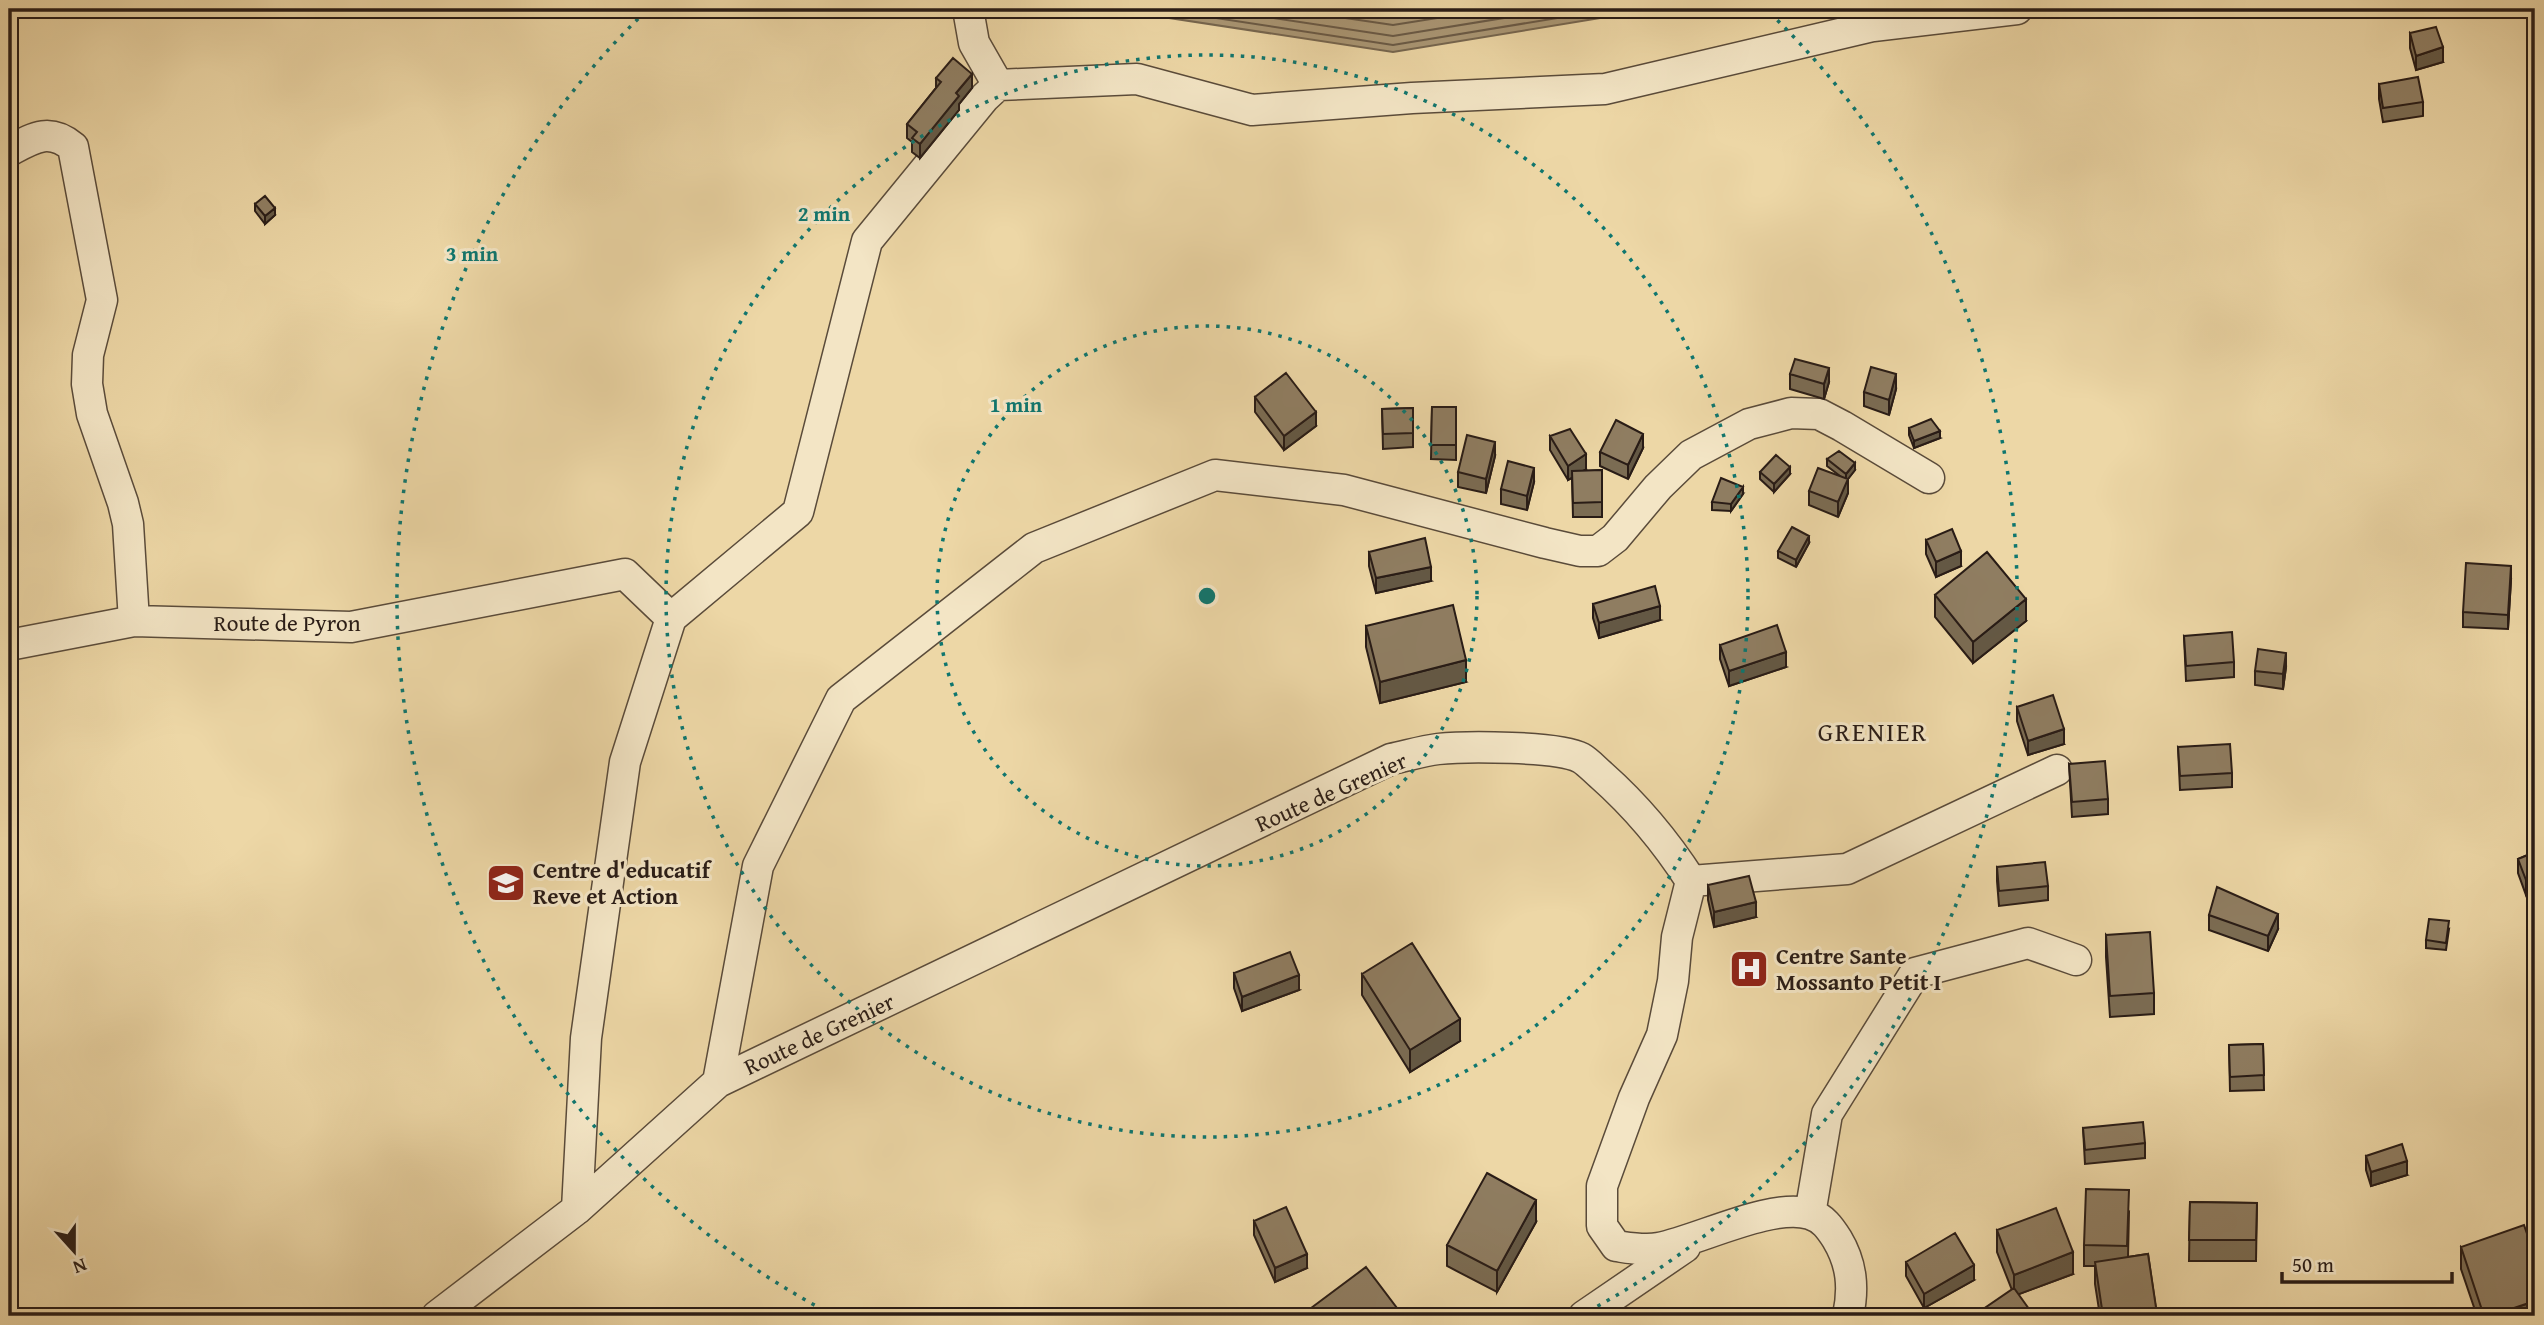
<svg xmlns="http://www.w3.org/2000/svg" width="2544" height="1325" font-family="'Gentium Book Plus',serif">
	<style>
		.water { fill: #aa9775; stroke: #76664f; stroke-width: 2 }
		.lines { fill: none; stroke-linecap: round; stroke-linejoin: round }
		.shore { stroke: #6a5a46; stroke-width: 2 }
		.minor-casing { stroke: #5a4b3a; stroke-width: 33 }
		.minor { stroke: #f3e5c5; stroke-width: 30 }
		.wall { fill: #7b6c53; stroke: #291c16; stroke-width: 2 }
		.shaded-wall { fill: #645844; stroke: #291c16; stroke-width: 2 }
		.building { fill: #8f7d61; stroke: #291c16; stroke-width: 2 }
		.ring { fill: none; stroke: #0f766e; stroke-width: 3.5; stroke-dasharray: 3.5 7 }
		.labels { text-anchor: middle; stroke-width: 6; stroke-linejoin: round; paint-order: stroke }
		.street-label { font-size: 23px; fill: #291c16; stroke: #f3e5c5 }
		.poi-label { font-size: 23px; font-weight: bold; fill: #291c16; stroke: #f3e5c5; text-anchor: start }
		.quarter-label { font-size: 26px; letter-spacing: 2px; fill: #291c16; stroke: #f3e5c5 }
		.centre { fill: #0f766e; stroke: #f3e5c5; stroke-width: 3.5 }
		.ring-label { font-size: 21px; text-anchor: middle; font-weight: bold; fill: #0f766e; stroke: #f3e5c5; stroke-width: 6; stroke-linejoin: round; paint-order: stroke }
	</style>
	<rect width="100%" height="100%" fill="#edd7a6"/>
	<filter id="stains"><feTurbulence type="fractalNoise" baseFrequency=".00286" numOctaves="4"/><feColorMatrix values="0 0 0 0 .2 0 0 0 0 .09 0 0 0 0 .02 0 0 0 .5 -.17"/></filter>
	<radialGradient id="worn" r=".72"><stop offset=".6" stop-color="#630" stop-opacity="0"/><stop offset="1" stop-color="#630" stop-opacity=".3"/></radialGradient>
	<!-- water -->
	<path class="water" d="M 1110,9 L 1655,9 L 1393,52 Z"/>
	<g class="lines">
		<!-- shore -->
		<path class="shore" d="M 1157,9 L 1393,45 L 1612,9
			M 1214,9 L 1393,36 L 1559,9
			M 1284,9 L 1393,25 L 1494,9"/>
		<!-- minor casing -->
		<g class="minor-casing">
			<path id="minor" d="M 998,85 L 1137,79 L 1252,110 L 1412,98 L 1605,89 L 1873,26 L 2017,9
				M 9,151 C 33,138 49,127 73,147 L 102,300 L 88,355 L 87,384 L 92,414 L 123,503 L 128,524 L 134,621
				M 9,645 L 134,621 L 351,627 L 625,574 L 671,618
				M 1691,881 L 1847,869 L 2057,770
				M 718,1082 L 758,866 L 841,699 L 1034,548 L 1215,475 L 1344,490 L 1545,543 L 1580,551 L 1598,551 L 1615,538 L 1658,487 L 1691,455 L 1749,424 L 1791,413 L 1819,414 L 1842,426 L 1929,478
				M 577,1209 L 586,1038 L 625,762 L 671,618 L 798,512 L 867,241 L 984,98 L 998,85 L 974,43 L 968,9
				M 1810,1214 L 1827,1114 L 1915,973 L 2028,943 L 2076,960
				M 437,1316 L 577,1209 L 718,1082 L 1391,759 C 1406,756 1422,751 1438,749 C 1465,746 1559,746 1581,758 C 1588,762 1595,770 1601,775 C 1636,806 1666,842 1691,881 L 1677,937 L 1673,981 L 1662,1035 L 1634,1098 L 1602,1186 L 1602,1226 L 1616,1246 C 1630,1248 1645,1251 1659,1248 C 1699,1240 1773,1202 1810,1214 C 1823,1218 1830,1228 1837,1239 C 1852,1264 1854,1288 1848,1316
				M 1584,1316 L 1685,1247"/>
		</g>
		<!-- minor -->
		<use href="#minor" class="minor"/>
	</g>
	<!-- wall -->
	<path class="wall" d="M 2410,33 L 2443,62 L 2416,70 L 2410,48 Z
		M 936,78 L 972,88 L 959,104 L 959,110 L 920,158 L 912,152 L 912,142 L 907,138 L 907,124 L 936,88 Z
		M 2379,84 L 2423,102 L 2423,116 L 2383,122 L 2379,99 Z
		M 255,204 L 275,215 L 265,224 L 255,211 Z
		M 1790,374 L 1829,382 L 1824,399 L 1790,389 Z
		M 1896,389 L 1889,415 L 1864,406 L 1864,392 Z
		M 1255,397 L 1316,426 L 1284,450 L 1255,412 Z
		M 1432,407 L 1456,407 L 1456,460 L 1431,459 Z
		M 1413,408 L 1413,447 L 1383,449 L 1382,409 Z
		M 1909,428 L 1940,438 L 1914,448 L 1909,435 Z
		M 1550,436 L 1586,469 L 1582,471 L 1602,470 L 1602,517 L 1573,517 L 1572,478 L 1568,480 L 1550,450 Z
		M 1643,448 L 1628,479 L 1600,466 L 1600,452 Z
		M 1495,456 L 1486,493 L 1458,487 L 1458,472 Z
		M 1827,459 L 1855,470 L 1848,479 L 1848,493 L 1838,517 L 1809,505 L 1809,491 L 1840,476 L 1827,466 Z
		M 1760,472 L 1790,474 L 1774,492 L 1760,479 Z
		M 1534,482 L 1527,510 L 1501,504 L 1501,489 Z
		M 1743,494 L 1731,511 L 1712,510 L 1712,502 Z
		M 1926,540 L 1961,566 L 1936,577 L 1926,554 Z
		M 1809,543 L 1796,567 L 1778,558 L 1778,551 Z
		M 1369,552 L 1431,581 L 1376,593 L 1369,566 Z
		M 2511,580 L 2508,629 L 2463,627 L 2463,612 Z
		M 1935,595 L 2026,621 L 1973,663 L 1935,617 Z
		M 1593,604 L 1660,620 L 1599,638 L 1593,618 Z
		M 1366,626 L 1466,682 L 1380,703 L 1366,647 Z
		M 2184,636 L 2234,662 L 2234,677 L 2186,681 Z
		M 1720,645 L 1786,667 L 1729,686 L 1720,659 Z
		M 2286,667 L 2283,689 L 2255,685 L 2255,671 Z
		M 2017,707 L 2064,744 L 2028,755 L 2017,721 Z
		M 2178,747 L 2232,773 L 2232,787 L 2180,790 Z
		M 2069,764 L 2108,799 L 2108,814 L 2072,817 Z
		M 2535,852 L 2526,895 L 2518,873 L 2518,859 Z
		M 1997,867 L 2048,886 L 2048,900 L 1999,906 L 1997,881 Z
		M 1708,885 L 1756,917 L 1714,927 L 1708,900 Z
		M 2209,915 L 2278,929 L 2268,951 L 2209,930 Z
		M 2449,929 L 2446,950 L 2426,948 L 2426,940 Z
		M 2106,935 L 2154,993 L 2154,1014 L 2110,1017 L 2106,957 Z
		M 1234,973 L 1299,990 L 1242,1011 L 1234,988 Z
		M 1362,974 L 1460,1041 L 1410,1072 L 1362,995 Z
		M 2263,1044 L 2264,1090 L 2230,1091 L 2229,1045 Z
		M 2083,1128 L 2145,1143 L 2145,1158 L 2085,1164 Z
		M 2366,1156 L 2407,1175 L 2371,1186 L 2366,1170 Z
		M 2190,1202 L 2257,1203 L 2256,1261 L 2189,1261 Z
		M 2129,1212 L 2128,1257 L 2148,1254 L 2157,1316 L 2100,1316 L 2095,1284 L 2095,1266 L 2084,1266 L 2084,1245 Z
		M 1254,1221 L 1307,1268 L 1275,1282 L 1254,1235 Z
		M 1536,1222 L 1497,1292 L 1447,1266 L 1447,1245 Z
		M 1997,1230 L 2073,1274 L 2019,1294 L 2012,1290 L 1997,1252 Z
		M 2461,1247 L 2535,1316 L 2477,1316 L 2461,1269 Z
		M 1906,1262 L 1974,1280 L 1924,1308 L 1906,1276 Z"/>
	<!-- shaded-wall -->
	<path class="shaded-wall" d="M 2443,47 L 2443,62 L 2416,70 L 2416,56 Z
		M 972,74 L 972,88 L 959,104 L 959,110 L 920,158 L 920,144 L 956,93 Z
		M 275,208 L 275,215 L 265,224 L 265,216 Z
		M 1829,368 L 1829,382 L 1824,399 L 1824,384 Z
		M 1896,374 L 1896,389 L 1889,415 L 1889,400 Z
		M 1316,412 L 1316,426 L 1284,450 L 1284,436 Z
		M 1940,431 L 1940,438 L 1914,448 L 1914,441 Z
		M 1643,434 L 1643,448 L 1628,479 L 1628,465 Z
		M 1495,442 L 1495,456 L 1486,493 L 1486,479 Z
		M 1586,454 L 1586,469 L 1568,480 L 1568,466 Z
		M 1855,463 L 1855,470 L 1848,479 L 1848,493 L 1838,517 L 1838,502 L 1846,481 L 1846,474 Z
		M 1790,467 L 1790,474 L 1774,492 L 1774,484 Z
		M 1534,468 L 1534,482 L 1527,510 L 1527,496 Z
		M 1743,487 L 1743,494 L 1731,511 L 1731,504 Z
		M 1809,536 L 1809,543 L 1796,567 L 1796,560 Z
		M 1961,551 L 1961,566 L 1936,577 L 1936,562 Z
		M 2511,566 L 2511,580 L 2508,629 L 2508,615 Z
		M 1431,567 L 1431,581 L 1376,593 L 1376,578 Z
		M 2026,599 L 2026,621 L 1973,663 L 1973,642 Z
		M 1660,606 L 1660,620 L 1599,638 L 1599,623 Z
		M 1786,652 L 1786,667 L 1729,686 L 1729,671 Z
		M 2286,653 L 2286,667 L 2283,689 L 2283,674 Z
		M 1466,660 L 1466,682 L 1380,703 L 1380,682 Z
		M 2064,729 L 2064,744 L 2028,755 L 2028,741 Z
		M 2535,877 L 2535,891 L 2526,895 L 2526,880 Z
		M 1756,902 L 1756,917 L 1714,927 L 1714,912 Z
		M 2278,914 L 2278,929 L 2268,951 L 2268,936 Z
		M 1299,975 L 1299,990 L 1242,1011 L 1242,997 Z
		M 1460,1019 L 1460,1041 L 1410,1072 L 1410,1050 Z
		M 2407,1161 L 2407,1175 L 2371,1186 L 2371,1172 Z
		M 1536,1200 L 1536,1222 L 1497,1292 L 1497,1271 Z
		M 2073,1252 L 2073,1274 L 2014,1296 L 2014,1275 Z
		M 1307,1254 L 1307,1268 L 1275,1282 L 1275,1268 Z
		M 1974,1265 L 1974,1280 L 1924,1308 L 1924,1294 Z
		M 2535,1301 L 2535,1316 L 2490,1316 Z"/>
	<!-- building -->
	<path class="building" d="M 2436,27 L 2443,47 L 2416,56 L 2410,33 Z
		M 953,58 L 972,74 L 956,93 L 959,96 L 920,144 L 912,138 L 917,132 L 907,124 L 941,82 L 936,78 Z
		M 2418,77 L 2423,102 L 2383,108 L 2379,84 Z
		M 265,196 L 275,208 L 265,216 L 255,204 Z
		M 1795,359 L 1829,368 L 1824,384 L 1790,374 Z
		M 1871,367 L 1896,374 L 1889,400 L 1864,392 Z
		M 1286,373 L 1316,412 L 1284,436 L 1255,397 Z
		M 1432,407 L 1456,407 L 1456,445 L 1431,445 Z
		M 1413,408 L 1413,433 L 1383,434 L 1382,409 Z
		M 1931,419 L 1940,431 L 1914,441 L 1909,428 Z
		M 1616,420 L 1643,434 L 1628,465 L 1600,452 Z
		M 1570,429 L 1586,454 L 1568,466 L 1550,436 Z
		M 1467,435 L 1495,442 L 1486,479 L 1458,472 Z
		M 1839,451 L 1855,463 L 1846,474 L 1827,459 Z
		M 1776,455 L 1790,467 L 1774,484 L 1760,472 Z
		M 1508,461 L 1534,468 L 1527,496 L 1501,489 Z
		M 1818,468 L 1848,479 L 1838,502 L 1809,491 Z
		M 1602,470 L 1602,502 L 1573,503 L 1572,471 Z
		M 1721,478 L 1743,487 L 1731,504 L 1712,502 Z
		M 1792,527 L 1809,536 L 1796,560 L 1778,551 Z
		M 1952,529 L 1961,551 L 1936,562 L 1926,540 Z
		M 1425,538 L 1431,567 L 1376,578 L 1369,552 Z
		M 1987,552 L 2026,599 L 1973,642 L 1935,595 Z
		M 2466,563 L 2511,566 L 2508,615 L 2463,612 Z
		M 1655,586 L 1660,606 L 1599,623 L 1593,604 Z
		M 1453,605 L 1466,660 L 1380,682 L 1366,626 Z
		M 1777,625 L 1786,652 L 1729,671 L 1720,645 Z
		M 2232,632 L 2234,662 L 2186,666 L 2184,636 Z
		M 2258,649 L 2286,653 L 2283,674 L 2255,671 Z
		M 2053,695 L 2064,729 L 2028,741 L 2017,707 Z
		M 2230,744 L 2232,773 L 2180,776 L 2178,747 Z
		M 2105,761 L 2108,799 L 2072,802 L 2069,764 Z
		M 2535,852 L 2535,877 L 2526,880 L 2518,859 Z
		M 2045,862 L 2048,886 L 1999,891 L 1997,867 Z
		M 1749,876 L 1756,902 L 1714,912 L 1708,885 Z
		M 2217,887 L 2278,914 L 2268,936 L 2209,915 Z
		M 2429,919 L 2449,921 L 2446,943 L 2426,940 Z
		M 2150,932 L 2154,993 L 2110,996 L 2106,935 Z
		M 1412,943 L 1460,1019 L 1410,1050 L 1362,974 Z
		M 1290,952 L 1299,975 L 1242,997 L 1234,973 Z
		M 2263,1044 L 2264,1075 L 2230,1077 L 2229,1045 Z
		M 2143,1122 L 2145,1143 L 2085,1150 L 2083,1128 Z
		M 2402,1144 L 2407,1161 L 2371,1172 L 2366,1156 Z
		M 1487,1173 L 1536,1200 L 1497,1271 L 1447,1245 Z
		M 2086,1189 L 2129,1190 L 2127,1246 L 2084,1245 Z
		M 2190,1202 L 2257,1203 L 2256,1240 L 2189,1240 Z
		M 1286,1207 L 1307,1254 L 1275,1268 L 1254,1221 Z
		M 2056,1208 L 2073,1252 L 2014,1275 L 1997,1230 Z
		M 2524,1225 L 2535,1257 L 2535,1301 L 2490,1316 L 2484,1316 L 2461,1247 Z
		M 1955,1233 L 1974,1265 L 1924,1294 L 1906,1262 Z
		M 2148,1254 L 2157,1314 L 2144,1316 L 2103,1316 L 2095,1262 Z
		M 1366,1267 L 1403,1316 L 1305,1316 L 1303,1314 Z
		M 2014,1288 L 2034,1316 L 1973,1316 Z"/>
	<!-- distance rings -->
	<g class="ring">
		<circle cx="1207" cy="596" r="270"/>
		<circle cx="1207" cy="596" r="541"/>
		<path d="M833 1315A811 811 0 0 1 644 13M1770 13A811 811 0 0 1 1581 1315"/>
	</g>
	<!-- icons -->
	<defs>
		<g id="school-square" transform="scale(2.0125)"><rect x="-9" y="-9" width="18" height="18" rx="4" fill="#8f2418" stroke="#f3e5c5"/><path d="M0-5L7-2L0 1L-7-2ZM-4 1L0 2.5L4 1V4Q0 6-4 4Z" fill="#fff"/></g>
		<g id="hospital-square" transform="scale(2.0125)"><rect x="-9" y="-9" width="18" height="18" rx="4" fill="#8f2418" stroke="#f3e5c5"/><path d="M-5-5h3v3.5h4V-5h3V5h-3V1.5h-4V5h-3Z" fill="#fff"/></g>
	</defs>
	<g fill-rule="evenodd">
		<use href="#school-square" x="506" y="883"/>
		<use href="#hospital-square" x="1749" y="969"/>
	</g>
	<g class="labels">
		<!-- street labels -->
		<g class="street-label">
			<text x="287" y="631">Route de Pyron</text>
			<text transform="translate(1331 792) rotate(-24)" y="8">Route de Grenier</text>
			<text transform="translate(819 1034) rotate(-25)" y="8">Route de Grenier</text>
		</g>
		<!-- poi labels -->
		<g class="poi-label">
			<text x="533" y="878">Centre d'educatif<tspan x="533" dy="26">Reve et Action</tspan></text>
			<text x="1776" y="964">Centre Sante<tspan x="1776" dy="26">Mossanto Petit I</tspan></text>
		</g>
		<!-- quarter labels -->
		<g class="quarter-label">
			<text x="1873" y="741">GRENIER</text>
		</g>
	</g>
	<circle cx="1207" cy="596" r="10" class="centre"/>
	<g class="ring-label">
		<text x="824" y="221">2 min</text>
		<text x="472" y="261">3 min</text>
		<text x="1016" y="412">1 min</text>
	</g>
	<!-- margin -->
	<rect width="2544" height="1325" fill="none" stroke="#edd7a6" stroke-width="35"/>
	<rect x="10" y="10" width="2523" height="1304" fill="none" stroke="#291c16" stroke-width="3.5"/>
	<rect x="18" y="18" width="2509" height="1290" fill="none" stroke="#291c16" stroke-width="2"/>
	<!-- north arrow -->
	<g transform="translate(74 1251) rotate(159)" stroke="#f3e5c5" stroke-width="5" paint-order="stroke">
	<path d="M0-5L12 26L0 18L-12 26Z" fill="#291c16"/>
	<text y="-10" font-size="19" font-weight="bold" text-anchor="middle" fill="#291c16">N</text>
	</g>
	<!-- scale -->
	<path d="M2282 1272v10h170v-10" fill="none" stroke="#291c16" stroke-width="3.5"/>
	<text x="2292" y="1272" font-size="21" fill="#291c16" stroke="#f3e5c5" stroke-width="5" paint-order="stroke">50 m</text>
	<rect width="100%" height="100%" filter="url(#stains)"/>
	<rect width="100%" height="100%" fill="url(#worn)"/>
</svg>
